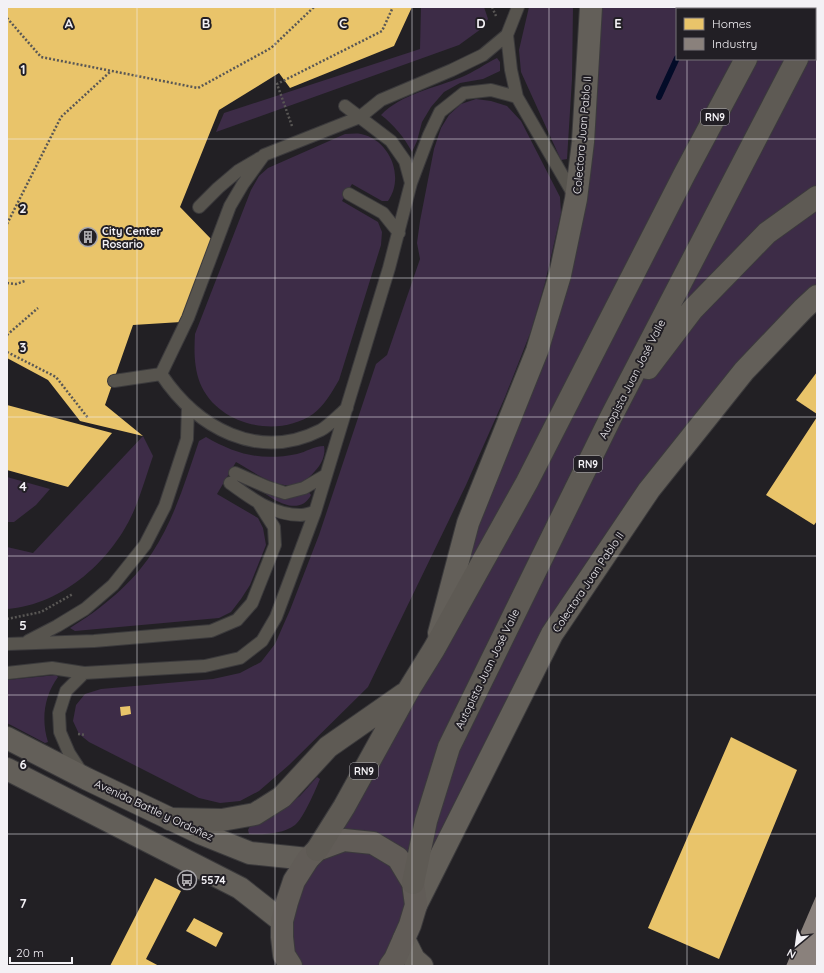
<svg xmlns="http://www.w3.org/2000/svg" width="824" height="973" font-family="Quicksand,sans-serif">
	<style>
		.green { fill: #3d2c47; fill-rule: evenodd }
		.homes { fill: #e9c46a }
		.industry { fill: #8a817c }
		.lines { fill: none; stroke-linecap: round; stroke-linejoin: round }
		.stream { stroke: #030b28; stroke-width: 6 }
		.lane-casing { stroke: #3b3a3c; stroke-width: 14 }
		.secondary-casing { stroke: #3b3a3c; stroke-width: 24 }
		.primary-casing { stroke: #3b3a3c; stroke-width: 24 }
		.highway-casing { stroke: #3b3a3c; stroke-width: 24 }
		.path { stroke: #595755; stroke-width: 2.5; stroke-dasharray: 2 2; stroke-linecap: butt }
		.lane { stroke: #57544e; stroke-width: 12 }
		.secondary { stroke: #635f59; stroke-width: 22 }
		.primary { stroke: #615c57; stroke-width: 22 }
		.highway { stroke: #5e5a54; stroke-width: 22 }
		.grid { fill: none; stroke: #f3f1f5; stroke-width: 1; stroke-opacity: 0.55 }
		.labels { text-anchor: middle; stroke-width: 4; stroke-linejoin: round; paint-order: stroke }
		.shield { fill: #221f25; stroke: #b4b2b7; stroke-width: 1 }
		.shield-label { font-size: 10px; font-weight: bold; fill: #f3f1f5 }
		.street-label { font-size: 11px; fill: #f3f1f5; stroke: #221f25 }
		.poi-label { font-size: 11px; font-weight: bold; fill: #f3f1f5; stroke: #221f25; text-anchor: start }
		.grid-label { font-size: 13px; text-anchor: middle; font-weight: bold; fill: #f3f1f5; stroke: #221f25; stroke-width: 4; stroke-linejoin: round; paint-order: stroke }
	</style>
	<rect width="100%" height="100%" fill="#222024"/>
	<!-- green -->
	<path class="green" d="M 421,7 L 484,7 L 488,19 L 481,29 L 459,45 L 216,132 L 224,113 L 420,49 Z
		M 529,7 L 573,7 L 572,79 L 567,159 L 561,160 L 521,72 L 519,50 Z
		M 591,7 L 817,7 L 817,296 L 744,371 L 552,634 L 390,966 L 291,966 L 282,921 L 434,649 L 560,275 ZM 677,9 L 815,9 L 815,59 L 677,59 Z
		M 497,58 L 500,62 L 500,71 L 483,79 L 460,83 L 444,92 L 431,107 L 422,122 L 417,141 L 412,152 C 404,137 394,125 381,115 C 401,94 435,88 462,77 C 474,72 485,64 497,58 Z
		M 476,99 L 491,101 L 507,106 L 521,121 L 560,197 L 561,213 L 545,283 L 531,331 L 505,397 L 466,485 L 368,687 L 289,765 L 259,791 L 240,801 L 220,803 L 199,798 L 89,742 L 79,734 L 73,721 L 76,705 L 85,694 L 101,689 L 213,679 L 240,673 L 261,662 L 275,644 L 290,610 L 319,535 L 376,364 L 387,355 L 420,259 L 417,243 L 420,221 L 434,149 L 441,128 L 449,115 L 461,104 Z
		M 345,134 C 350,134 356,133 361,134 C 390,140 405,177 388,201 L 382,201 L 352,184 L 342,201 L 378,222 L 382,232 L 381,245 L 339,380 C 332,392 324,406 313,414 C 277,439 217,425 200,383 C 194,367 194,351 195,334 L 251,190 L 259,176 L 268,168 Z
		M 143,436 L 153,456 C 147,473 142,491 135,508 C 114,559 63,605 7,609 L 7,547 L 33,553 Z
		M 206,437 C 237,455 262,461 297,454 C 306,452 314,446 324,446 C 326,455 321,465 315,471 C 291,501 261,476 236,462 L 217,494 L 258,518 L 263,528 L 266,545 L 250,585 L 241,599 L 231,612 L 219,618 L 75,631 L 70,628 C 101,609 132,584 152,553 C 174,520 186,479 199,441 Z
		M 7,477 L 50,489 L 36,505 L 14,522 L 7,522 Z
		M 258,488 L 308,491 L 311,495 C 299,518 271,499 258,488 Z
		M 56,675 L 58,677 C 44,696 41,720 48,742 L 45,743 L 7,723 L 7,680 Z
		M 317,777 L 320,779 C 316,789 303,819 295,825 C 283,834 263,835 249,834 L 248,830 L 250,826 L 261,822 L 300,796 Z"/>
	<!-- homes -->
	<path class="homes" d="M 7,7 L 412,7 L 394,46 L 290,88 L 279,73 L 219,110 L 180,207 L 213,241 L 181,322 L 133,325 L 105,405 L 143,436 L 80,421 L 48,380 L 7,358 Z
		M 817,372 L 817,414 L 796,400 Z
		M 7,405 L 112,433 L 68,487 L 7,470 Z
		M 817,417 L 817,521 L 814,525 L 766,495 Z
		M 130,706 L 131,714 L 121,716 L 120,707 Z
		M 731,737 L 797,770 L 719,959 L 648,928 Z
		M 155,878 L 181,891 L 146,959 L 159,966 L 110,966 Z
		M 194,918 L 223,933 L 216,947 L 186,931 Z"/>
	<!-- industry -->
	<path class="industry" d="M 817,894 L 817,966 L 786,966 Z"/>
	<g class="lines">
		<!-- stream -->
		<path class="stream" d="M 700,9 L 701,7
			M 659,97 L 677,58"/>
		<!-- lane casing -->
		<g class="lane-casing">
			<path id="lane" d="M 518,7 L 507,35 L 511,70 L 517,97 L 575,197
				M 345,106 L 391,141 L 405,161 L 411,183
				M 349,194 L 383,213 L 399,233
				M 199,207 L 218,188 L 238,171 L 260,158
				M 161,374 L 188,318 L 230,206 L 243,184 L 264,155 L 360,117 L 381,100 L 452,70 L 483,55 L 507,35
				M 161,374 C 197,428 258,462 321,430 C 330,425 339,415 347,408
				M 114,381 L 161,374
				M 235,473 L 267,487 L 285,493 L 304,488 L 326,475
				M 230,483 C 251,498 272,515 300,515 C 305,515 310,513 315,512
				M 28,641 L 57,626 L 85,609 L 113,585 L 145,545 L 165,506 L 187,439 L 188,406
				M 7,644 L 94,641 L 211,631 L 237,620 L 252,603 L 275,545 L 274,527 L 258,502
				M 7,673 L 52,668 L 84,673 L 205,666 L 240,658 L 262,641 L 276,617 L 315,512 L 389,268 L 411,183 L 429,135 L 440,112 L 464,93 L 491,90 L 517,97
				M 82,773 L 69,753 L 60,732 L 59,713 L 66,691 L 84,673"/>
		</g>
		<!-- secondary casing -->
		<g class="secondary-casing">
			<path id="secondary" d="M 439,633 L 468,523 L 537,351 L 560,275 L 576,199 L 583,142 L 591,7
				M 7,738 L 87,779 L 200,833 L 250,853 L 308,859
				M 7,769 L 240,888 L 282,921
				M 416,905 L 552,634 L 649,490 L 744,371 L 803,309 L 817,296
				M 404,939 L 414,959 L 422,966"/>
		</g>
		<!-- primary casing -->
		<g class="primary-casing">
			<path id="primary" d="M 291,966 L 284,955 L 282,937 L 282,921 L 287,902 L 294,881 L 308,859 L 317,850 L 344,840 L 373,843 L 398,858 L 413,883 L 416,905 L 410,925 L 395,959 L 390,966"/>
		</g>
		<!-- highway casing -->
		<g class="highway-casing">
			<path id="highway" d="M 750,9 L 751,7
				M 773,9 L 774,7
				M 815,25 L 817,21
				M 648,368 L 692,310 L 767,233 L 817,197
				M 170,819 L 222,820 L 255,814 L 282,797 L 328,747 L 404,694
				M 317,850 L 344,807 L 408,691 L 434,649 L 527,482 L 684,175 L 746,59
				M 413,883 L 426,821 L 449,747 L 611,417 L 797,59"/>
		</g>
		<!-- path -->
		<path class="path" d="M 492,7 L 496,16
			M 7,18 L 41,57 L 198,88 L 271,48 L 314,7
			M 292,126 L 277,84 L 382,31 L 393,7
			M 7,224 L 61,117 L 111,71
			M 7,283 L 16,284 L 25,281
			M 7,335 L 38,308
			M 7,352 L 56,377 L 88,418
			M 7,619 L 41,612 L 73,594
			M 78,734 L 86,735"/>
		<!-- lane -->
		<use href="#lane" class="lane"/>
		<!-- secondary -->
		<use href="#secondary" class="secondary"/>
		<!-- primary -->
		<use href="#primary" class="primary"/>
		<!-- highway -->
		<use href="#highway" class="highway"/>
	</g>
	<!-- grid -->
	<path class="grid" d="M 137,7 L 137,966M 275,7 L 275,966M 412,7 L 412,966M 549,7 L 549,966M 687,7 L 687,9M 687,59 L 687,966M 7,139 L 817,139M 7,278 L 817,278M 7,417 L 817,417M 7,556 L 817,556M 7,695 L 817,695M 7,834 L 817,834"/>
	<!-- icons -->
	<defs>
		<g id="building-ring" transform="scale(1)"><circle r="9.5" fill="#221f25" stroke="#aaa8ac" stroke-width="1.5"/><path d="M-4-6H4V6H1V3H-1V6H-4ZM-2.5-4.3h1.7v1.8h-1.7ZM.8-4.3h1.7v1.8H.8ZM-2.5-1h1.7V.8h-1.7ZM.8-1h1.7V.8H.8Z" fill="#aaa8ac"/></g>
		<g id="bus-ring" transform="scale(1)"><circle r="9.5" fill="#221f25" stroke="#aaa8ac" stroke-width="1.5"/><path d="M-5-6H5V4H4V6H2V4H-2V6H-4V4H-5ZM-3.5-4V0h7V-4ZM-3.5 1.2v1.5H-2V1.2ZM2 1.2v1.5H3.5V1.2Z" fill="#aaa8ac"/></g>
	</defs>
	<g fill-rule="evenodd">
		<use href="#building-ring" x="88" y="237"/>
		<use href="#bus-ring" x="187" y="880"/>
	</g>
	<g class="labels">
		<!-- shield labels -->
		<g class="shield">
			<rect x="701" y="109" width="28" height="16" rx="3"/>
			<rect x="574" y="456" width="28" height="16" rx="3"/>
			<rect x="350" y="763" width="28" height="16" rx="3"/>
		</g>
		<g class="shield-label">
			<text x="715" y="121">RN9</text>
			<text x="588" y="468">RN9</text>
			<text x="364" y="775">RN9</text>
		</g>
		<!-- street labels -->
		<g class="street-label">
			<text transform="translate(582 135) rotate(-85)" y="4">Colectora Juan Pablo II</text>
			<text transform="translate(632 379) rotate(-63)" y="4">Autopista Juan José Valle</text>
			<text transform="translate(588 582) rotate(-56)" y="4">Colectora Juan Pablo II</text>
			<text transform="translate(487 669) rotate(-64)" y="4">Autopista Juan José Valle</text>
			<text transform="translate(154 810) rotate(25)" y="4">Avenida Battle y Ordoñez</text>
		</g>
		<!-- poi labels -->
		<g class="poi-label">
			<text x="102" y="235">City Center<tspan x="102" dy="13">Rosario</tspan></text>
			<text x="201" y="884">5574</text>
		</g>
	</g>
	<g class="grid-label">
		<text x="69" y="28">A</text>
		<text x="206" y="28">B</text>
		<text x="343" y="28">C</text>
		<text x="481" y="28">D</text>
		<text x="618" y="28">E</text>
		<text x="23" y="74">1</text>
		<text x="23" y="213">2</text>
		<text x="23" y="352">3</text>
		<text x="23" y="491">4</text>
		<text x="23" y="630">5</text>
		<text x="23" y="769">6</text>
		<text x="23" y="908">7</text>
	</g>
	<!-- border -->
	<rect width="824" height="973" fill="none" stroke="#f3f1f5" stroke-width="16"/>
	<!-- legend -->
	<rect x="676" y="8" width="140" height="52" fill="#221f25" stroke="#767378"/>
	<rect x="684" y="18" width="20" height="12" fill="#e9c46a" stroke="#767378"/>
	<text x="712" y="28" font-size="12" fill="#f3f1f5">Homes</text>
	<rect x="684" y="38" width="20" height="12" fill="#8a817c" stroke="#767378"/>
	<text x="712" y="48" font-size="12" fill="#f3f1f5">Industry</text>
	<!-- north arrow -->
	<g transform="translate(796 945) rotate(209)" stroke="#221f25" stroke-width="3" paint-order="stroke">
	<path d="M0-3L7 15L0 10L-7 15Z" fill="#f3f1f5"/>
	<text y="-6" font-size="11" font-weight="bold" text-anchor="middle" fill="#f3f1f5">N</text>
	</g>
	<!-- scale -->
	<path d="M10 957v6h62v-6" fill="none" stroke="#f3f1f5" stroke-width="2"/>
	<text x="16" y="957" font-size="12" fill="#f3f1f5" stroke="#221f25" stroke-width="3" paint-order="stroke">20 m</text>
</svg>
